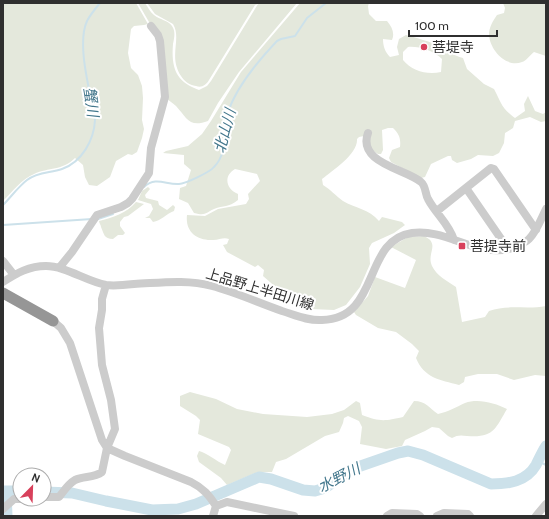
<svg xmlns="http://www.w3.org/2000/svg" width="549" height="519" font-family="Cabin,'Noto Sans JP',sans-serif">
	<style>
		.green { fill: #e4e8dc; fill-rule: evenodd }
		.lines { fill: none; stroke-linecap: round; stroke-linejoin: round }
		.stream { stroke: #cce1ea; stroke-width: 2 }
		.river { stroke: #cce1ea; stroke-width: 11 }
		.minor { stroke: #ccc; stroke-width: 8 }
		.highway { stroke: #969696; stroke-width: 11 }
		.poi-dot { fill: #d8405b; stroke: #fff; stroke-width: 1.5 }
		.labels { text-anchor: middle; stroke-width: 4; stroke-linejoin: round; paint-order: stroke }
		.poi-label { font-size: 14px; fill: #2f2f2f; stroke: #fff; text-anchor: start }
		.street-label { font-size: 14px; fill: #2f2f2f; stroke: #fff }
		.water-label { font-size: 15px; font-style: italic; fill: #43778c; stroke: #fff }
	</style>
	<rect width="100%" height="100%" fill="#fff"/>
	<!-- green -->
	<path class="green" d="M 3,3 L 136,3 L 148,24 L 144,25 L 134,26 L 131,29 L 128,53 L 131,68 L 138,75 L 142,86 L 143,98 L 142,120 L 144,129 L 142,138 L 137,152 L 132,155 L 128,154 L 116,161 L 110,177 L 97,186 L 89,185 L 85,177 L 83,165 L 75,158 C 62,171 49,167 34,174 C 22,179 12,192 3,201 Z
		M 138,3 L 145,3 C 148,7 150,12 154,15 C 160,20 168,20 172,26 C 176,32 174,38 173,44 C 171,68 176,82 199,90 L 207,86 L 211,81 L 258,4 L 255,5 L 209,80 C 206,85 202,88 196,86 C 189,85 184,81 181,76 C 168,56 182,39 173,24 L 155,14 L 147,3 L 297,3 L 239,72 L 218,103 L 208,121 C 189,128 187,118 176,106 C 173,103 169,101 166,98 L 162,40 L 149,22 Z
		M 300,3 L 369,3 L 368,6 L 369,14 L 376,21 L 387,21 C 392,27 395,33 392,40 L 383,39 C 383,46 385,52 390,57 L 399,55 L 397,47 L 399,39 L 406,35 C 416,38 430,41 440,47 C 449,53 453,55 463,58 L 467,69 L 484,84 L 494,89 C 501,102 501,108 515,118 L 525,111 L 524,104 L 528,96 L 535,111 L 543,114 L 546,112 L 546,121 L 541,122 L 530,117 L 515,121 L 513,128 L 505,133 L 504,143 L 499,153 L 493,156 L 478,155 L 471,159 L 457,163 L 452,160 L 451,156 L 448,156 L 431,164 L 425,177 L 421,178 L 391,162 L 389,158 L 392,150 L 400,147 C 401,138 399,134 393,128 L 388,128 L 382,130 L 383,150 L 381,154 L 378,154 L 372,150 L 364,136 L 359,137 L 357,139 C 358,154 333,170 322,179 L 323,185 C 330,189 336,196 343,201 C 355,208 369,209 379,221 L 382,217 L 402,222 L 405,225 L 394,233 L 372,243 L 369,248 L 370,264 L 360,287 L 346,305 L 334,310 L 311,309 L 300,299 L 286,296 L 263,276 L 264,270 L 258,265 L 255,267 L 227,252 L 223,245 L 227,244 L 229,239 C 223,237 220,240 213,240 C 197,241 185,232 187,215 L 205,216 L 218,209 L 246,204 L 249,199 L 248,194 L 260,181 L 257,174 L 235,169 C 223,176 226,189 238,194 L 238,200 C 228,208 224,205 214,209 C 205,213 206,216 194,213 L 188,203 L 179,199 L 180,188 L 186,186 L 191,170 L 184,164 L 184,155 L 163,153 L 166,151 L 188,146 L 202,134 L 211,121 L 241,72 ZM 408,47 C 419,46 434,51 442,59 L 441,72 C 427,75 412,71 403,60 L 403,52 Z
		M 503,3 L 546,3 L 546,56 L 534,52 C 530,55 526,61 522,62 C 506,68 490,50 489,35 C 489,27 493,21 497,15 L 504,13 L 505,8 Z
		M 148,187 L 150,189 L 145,195 L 146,198 L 158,201 L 159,205 L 167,210 L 173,205 L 175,207 L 174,211 C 166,214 161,221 153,222 L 150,218 L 145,218 L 149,216 L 153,209 L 151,204 L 138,200 L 142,191 Z
		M 136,202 L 144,204 L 128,216 L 124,217 L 120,222 L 120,226 L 125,233 L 123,235 L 118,235 L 113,239 C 104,239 104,234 101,227 C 101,225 99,223 99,221 C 112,218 127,213 136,202 Z
		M 424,236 C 441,244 426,253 432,266 C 437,276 447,281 456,287 L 462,322 L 485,317 L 489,311 C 507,304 527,310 546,306 L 546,376 L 535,375 L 514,380 L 497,374 L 478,374 L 465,377 L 464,382 L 459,385 C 440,380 424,378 416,358 L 419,351 L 412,344 L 396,332 L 378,328 L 356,315 L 354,312 L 368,296 L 375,277 L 405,288 L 416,260 L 391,247 L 408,237 Z
		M 190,392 L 216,399 L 237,409 L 263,414 L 307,417 L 332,414 L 344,410 L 356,401 L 360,403 L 362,415 C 380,422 385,421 403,417 L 414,401 C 426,401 429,408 438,414 C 448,412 456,407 465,403 C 478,398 495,403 507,409 C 495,429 494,438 467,436 C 461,435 457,435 452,438 L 448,436 L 439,428 L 432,427 L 425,431 L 405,440 L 402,446 L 386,449 L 360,444 L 362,427 L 359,421 L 348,416 L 344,418 L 343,423 L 339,432 L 325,436 L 286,459 L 276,462 L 272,472 L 258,472 L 227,485 L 221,478 L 199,462 L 197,456 L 199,451 C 207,453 216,461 225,465 L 231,450 L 229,447 L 198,434 L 200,420 L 196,416 L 180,406 L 180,396 Z"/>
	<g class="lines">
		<!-- stream -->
		<path class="stream" d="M 144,187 C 156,176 166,185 179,184 C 185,184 210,172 214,167 C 229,152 222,130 228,112 C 237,86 258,61 277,41 L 281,39 L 295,36 L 307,18 L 326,3
			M 3,205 C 11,197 18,187 27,180 C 37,172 50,173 62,169 C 82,162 94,140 95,120 C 91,94 76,45 87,21 C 90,15 95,9 100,3
			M 98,219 L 113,214
			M 3,225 L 92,219
			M 538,461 L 546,465"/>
		<!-- river -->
		<path class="river" d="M 3,491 L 20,491
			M 6,491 L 7,516
			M 44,492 L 72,493 L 106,501 L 152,510 L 178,509 L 196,504 L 259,477 L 271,479 L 303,490 L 315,491 L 325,488 L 352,469 L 398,453 L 408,451 L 423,455 L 491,484 C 508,484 526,482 536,465 C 539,459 542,452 546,446"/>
		<!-- minor -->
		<path class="minor" d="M 368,133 C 357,163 406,169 421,182 C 426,186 425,194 428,199 C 436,214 449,224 454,240
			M 466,188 L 508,249
			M 437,211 L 491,168 L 494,169 L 536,230
			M 3,261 L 14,275
			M 59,268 L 72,252 L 97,215 L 121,207 L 128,203 L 132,199 L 149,173 L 151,148 L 165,97 L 160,41 L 158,35 L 151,26
			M 3,282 C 17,273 29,266 46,266 C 65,266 86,281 106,285 C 114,286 125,285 134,284 C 159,283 186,279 212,286 C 235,292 259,303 282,311 C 295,315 308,321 322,320 C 381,319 362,240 412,233 C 447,228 478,259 513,248 C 518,246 525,243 529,239 C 537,231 541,219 546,209
			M 53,321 L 61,328 L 70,343 L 102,440 L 107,448 L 125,456 L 191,482 C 203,488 209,495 216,506 L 213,516
			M 44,497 L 59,497 C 64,491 68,484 75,480 C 84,476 94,478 102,472 L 107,448 L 115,429 L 111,400 L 102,365 L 99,328 L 102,310 L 102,299 L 106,285
			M 216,506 L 227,502 L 294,516
			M 3,509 L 14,499 L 20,499
			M 387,516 L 392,513 L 417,514 L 420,516
			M 437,516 L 444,513 L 468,514 L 470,516
			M 536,516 L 546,504"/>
		<!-- highway -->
		<path class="highway" d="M 3,293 L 53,321"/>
	</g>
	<!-- markers -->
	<g class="poi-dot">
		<circle cx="424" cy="47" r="4"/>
		<rect x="458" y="242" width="8" height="8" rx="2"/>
	</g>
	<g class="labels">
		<!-- poi labels -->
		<g class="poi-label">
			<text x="432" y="52">菩堤寺</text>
			<text x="470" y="251">菩提寺前</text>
		</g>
		<!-- street labels -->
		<g class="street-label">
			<text transform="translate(260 289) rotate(17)" y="5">上品野上半田川線</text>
		</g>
		<!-- water labels -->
		<g class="water-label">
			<text transform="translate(91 102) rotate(82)" y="5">蟹川</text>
			<text transform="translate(225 131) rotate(-75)" y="5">北山川</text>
			<text transform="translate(339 478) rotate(-27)" y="5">水野川</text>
		</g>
	</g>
	<!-- border -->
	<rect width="549" height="519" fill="none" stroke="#2f2f2f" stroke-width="8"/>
	<!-- north arrow -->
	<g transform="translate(32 487) rotate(23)"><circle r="19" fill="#ffffff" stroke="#acacac"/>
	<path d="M0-3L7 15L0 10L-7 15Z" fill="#d8405b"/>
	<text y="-6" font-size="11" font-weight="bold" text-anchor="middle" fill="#2f2f2f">N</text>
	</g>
	<!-- scale -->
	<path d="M409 30v6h88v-6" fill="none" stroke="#2f2f2f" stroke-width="2"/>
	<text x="415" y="30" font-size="12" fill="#2f2f2f" stroke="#ffffff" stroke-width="3" paint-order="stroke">100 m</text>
</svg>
